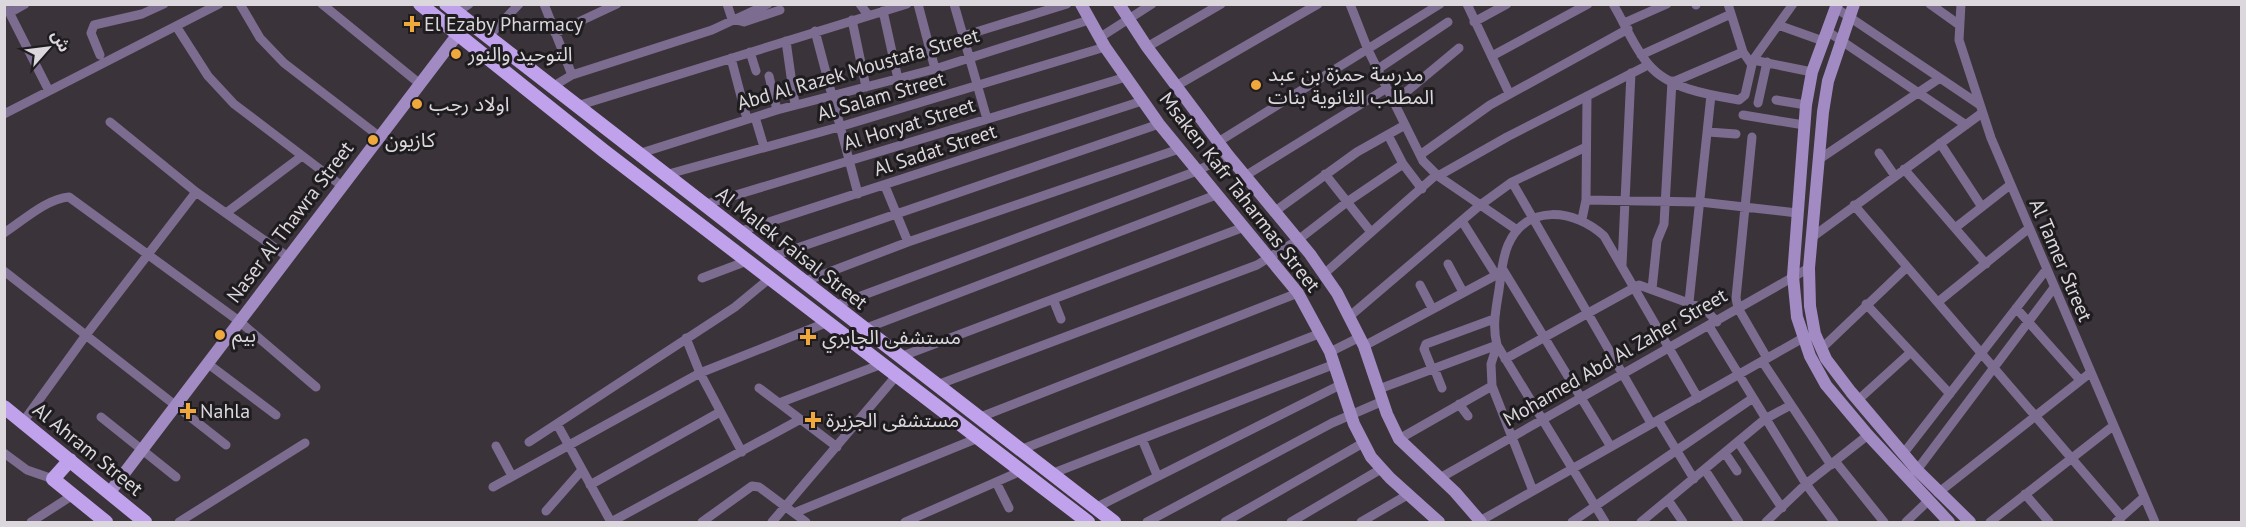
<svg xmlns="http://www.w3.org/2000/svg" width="2246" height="527" font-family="'PT Sans','Noto Sans Arabic',sans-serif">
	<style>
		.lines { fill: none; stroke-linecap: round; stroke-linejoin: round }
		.street { stroke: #7b6c90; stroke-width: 9 }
		.secondary { stroke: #a28ac3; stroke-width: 12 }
		.primary { stroke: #c0a1eb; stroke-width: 14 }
		.poi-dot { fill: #eea83c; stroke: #1f1c1f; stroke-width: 2 }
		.labels { text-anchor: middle; stroke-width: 6; stroke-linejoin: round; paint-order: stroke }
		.poi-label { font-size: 20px; fill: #dbd7dc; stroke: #1f1c1f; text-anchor: start }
		.street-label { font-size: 20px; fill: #dbd7dc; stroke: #1f1c1f }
	</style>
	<rect width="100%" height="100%" fill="#3a333a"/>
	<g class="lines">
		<!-- street -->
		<path class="street" d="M 5,4 L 49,91
			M 240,4 L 260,38 L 284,63 L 380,137
			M 322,4 L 420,84
			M 544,4 L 572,75
			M 727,4 L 732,19 L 744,22 L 780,10
			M 860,4 L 868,15
			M 918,4 L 935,69
			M 954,4 L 987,119
			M 1350,4 L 1368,50 L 1423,161 L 1438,176 L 1517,230
			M 1467,4 L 1509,93
			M 1613,4 C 1625,24 1634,48 1649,65 C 1669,89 1710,95 1739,100 L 1745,95 L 1753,60 L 1793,4
			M 1696,4 L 1696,5
			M 1728,4 L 1743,52 L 1752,65
			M 1930,4 L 1958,24
			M 1961,4 L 1959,40 L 1991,138 L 2155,522
			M 1836,8 L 1980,105
			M 883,11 L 898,79
			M 9,13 L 25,4
			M 456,13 L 469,4
			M 852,20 L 866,87
			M 1474,22 L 1507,4
			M 1624,23 L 1667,4
			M 1778,25 L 1823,41
			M 176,26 L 208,76 L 234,104 L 342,186
			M 815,31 L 858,194
			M 1827,31 L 1966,125
			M 555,33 L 617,4
			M 963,36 L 1067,4
			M 488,37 L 519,4
			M 1099,38 L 1152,4
			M 786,41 L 795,105
			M 1147,47 L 1221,4
			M 750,52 L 756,71
			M 100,55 L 91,33 L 94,25 L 142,14 L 164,4
			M 1641,55 L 1731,14
			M 1492,56 L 1588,4
			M 731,58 L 747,119
			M 1753,60 L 1812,72
			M 1378,69 L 1448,22
			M 769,76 L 777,110
			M 1673,82 L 1743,52
			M 1176,86 L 1318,4
			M 552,87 L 572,75 L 712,30 L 768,4
			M 1776,100 L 1806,105
			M 1394,102 L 1459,48
			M 1758,103 L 1767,62
			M 577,106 L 907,4
			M 4,114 L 219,4
			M 1743,115 L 1804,125
			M 755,117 L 764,147
			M 110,122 L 196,192 L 288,257
			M 1708,132 L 1736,134
			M 1388,135 L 1403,164 L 1422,189
			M 1752,137 L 1736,298 L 1738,308 L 1767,358
			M 1218,142 L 1440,4
			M 1940,143 L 1982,207
			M 1879,153 L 1895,176
			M 638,154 L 777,110 L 935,69 L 1089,20
			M 1420,155 L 1490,105 L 1628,29
			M 1818,160 L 1940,78
			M 1904,169 L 1986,264
			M 1325,174 L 1371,232
			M 665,175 L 839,127 L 1105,47
			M 1245,176 L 1387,88
			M 1438,176 L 1507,137 L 1648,65
			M 1512,182 L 1651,423
			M 885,186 L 908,242
			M 1586,200 L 1700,202 L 1797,213
			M 703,205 L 1126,77
			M 1854,205 L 2122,517
			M 1274,212 L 1357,152 L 1405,125
			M 226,213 L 302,156
			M 1582,219 L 1586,200 L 1587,96
			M 1462,221 L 1496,275
			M 1955,228 L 2010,185
			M 738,232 L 1142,101
			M 4,233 C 24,220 46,199 69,197 L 239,321 L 316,387
			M 1811,238 L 1982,113
			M 771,257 L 1159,124
			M 1448,264 L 1463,292
			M 1622,265 L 1631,73
			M 1502,268 L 1611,447
			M 4,271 L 226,445
			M 1324,274 L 1436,175
			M 702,278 L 747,261
			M 803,282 L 908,242 L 1179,149
			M 1420,285 L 1432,308
			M 1652,289 L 1657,241 L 1664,224 L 1672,81
			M 1053,299 L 1061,319
			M 1689,302 L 1711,95
			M 1938,302 L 2028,229
			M 1866,304 L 1950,394
			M 834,306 L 1197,171 L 1228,155
			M 2016,308 L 2080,380
			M 1350,316 L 1479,206 L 1512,182 L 1586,147
			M 1709,326 L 1806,484 L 1834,522
			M 864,329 L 1216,195
			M 686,338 L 700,373 L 742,452
			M 1497,345 L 1491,364 L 1492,386 L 1533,491
			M 1364,346 L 1502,272
			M 1821,349 L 1907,267
			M 1330,352 L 1360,337
			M 900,357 L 1244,227
			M 1505,359 L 1639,285 L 1705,309 L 1717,322
			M 1762,361 L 1831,465
			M 207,363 L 276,415
			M 1434,368 L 1442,388
			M 1432,369 L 1424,349 L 1426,344 L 1494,319
			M 937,385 L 1257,265 L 1298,240 L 1347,202 L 1403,164
			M 759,388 L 779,403
			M 1379,389 L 1497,345
			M 1858,400 L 1911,352
			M 1459,404 L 1468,416
			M 101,417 L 176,477
			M 978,418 L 1298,293
			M 1658,420 L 1694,479
			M 23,422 L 86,335 L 196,192
			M 557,424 L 611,522
			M 1142,439 L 1157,475
			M 1399,439 L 1492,386
			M 529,442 L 735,307 L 770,278
			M 1738,442 L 1782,508
			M 496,446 L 512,476
			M 837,447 L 779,403 L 882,364
			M 1020,450 L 1321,333
			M 4,453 L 27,470 L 53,479
			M 1725,453 L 1737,471
			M 1903,454 L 2046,270
			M 1835,461 L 1884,522
			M 1705,470 L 1739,522
			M 1917,470 L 2053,289
			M 1051,474 L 1335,364
			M 1440,478 L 1809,268
			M 996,482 L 1009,508
			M 590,485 L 720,412
			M 493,487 L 700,373 L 828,322
			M 1938,493 L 2090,373
			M 2025,494 L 2049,522
			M 1668,500 L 1683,522
			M 1095,508 L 1342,384
			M 546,511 L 582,470
			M 794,513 L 978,438
			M 1480,521 L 1803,338
			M 31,522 L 73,495
			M 179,522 L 305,443
			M 611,522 L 799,420
			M 702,522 L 752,486 L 759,487 L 806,522
			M 772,522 L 897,375
			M 905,522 L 1021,471
			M 1147,522 L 1332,423 L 1383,401
			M 1225,522 L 1363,443
			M 1291,522 L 1381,469
			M 1361,522 L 1409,494
			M 1572,522 L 1753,398
			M 1605,522 L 1497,345 C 1492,326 1496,309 1499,290 C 1501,275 1502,259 1508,245 C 1526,203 1575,209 1604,236 L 1698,398
			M 1641,522 L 1765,419 L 1791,405
			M 1766,522 L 1806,484 L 1868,435
			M 1906,522 L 1928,501
			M 1990,522 L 2113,426
			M 2116,522 L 2144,497"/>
		<!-- secondary -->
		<path class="secondary" d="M 1081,4 L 1105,47 L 1159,124 L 1298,293 L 1330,352 L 1354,424 L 1371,457 L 1390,478 L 1439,522
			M 1119,4 L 1147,47 L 1228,155 L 1310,254 L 1337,293 L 1364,346 L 1387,414 L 1399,439 L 1455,492 L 1481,522
			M 1837,4 L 1812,72 L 1806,105 L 1793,276 L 1797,317 L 1810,356 L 1826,385 L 1868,435 L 1949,522
			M 1854,4 L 1828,81 L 1823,112 L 1809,268 L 1810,306 L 1815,334 L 1826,359 L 1851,392 L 1917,470 L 1970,522
			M 110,492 L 458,34"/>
		<!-- primary -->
		<path class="primary" d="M 420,4 L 604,151 L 1088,522
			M 446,4 L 1114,522
			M 4,407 L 145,522
			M 70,460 L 53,479 L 106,522"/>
	</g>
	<!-- markers -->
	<g class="poi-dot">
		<path d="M409 15h6v6h6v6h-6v6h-6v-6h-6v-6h6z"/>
		<circle cx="456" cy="54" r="6"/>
		<circle cx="1256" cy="85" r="6"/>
		<circle cx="417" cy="104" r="6"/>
		<circle cx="373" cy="140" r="6"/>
		<circle cx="220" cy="335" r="6"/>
		<path d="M805 328h6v6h6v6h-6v6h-6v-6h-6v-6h6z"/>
		<path d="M185 402h6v6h6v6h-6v6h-6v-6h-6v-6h6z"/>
		<path d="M810 411h6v6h6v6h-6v6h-6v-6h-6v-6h6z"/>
	</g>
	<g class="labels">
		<!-- poi labels -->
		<g class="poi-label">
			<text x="424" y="31">El Ezaby Pharmacy</text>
			<text x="468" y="61">التوحيد والنور</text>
			<text x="1268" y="81">مدرسة حمزة بن عبد<tspan x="1268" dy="23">المطلب الثانوية بنات</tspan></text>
			<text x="429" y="111">اولاد رجب</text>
			<text x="385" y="147">كازيون</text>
			<text x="232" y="342">بيم</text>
			<text x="822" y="344">مستشفى الجابري</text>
			<text x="200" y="418">Nahla</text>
			<text x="826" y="427">مستشفى الجزيرة</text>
		</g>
		<!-- street labels -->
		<g class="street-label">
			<text transform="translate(858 69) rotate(-16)" y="7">Abd Al Razek Moustafa Street</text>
			<text transform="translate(881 96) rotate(-16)" y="7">Al Salam Street</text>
			<text transform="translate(909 124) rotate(-17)" y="7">Al Horyat Street</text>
			<text transform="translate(935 150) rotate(-18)" y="7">Al Sadat Street</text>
			<text transform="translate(1240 192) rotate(52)" y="7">Msaken Kafr Taharmas Street</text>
			<text transform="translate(290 222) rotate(-53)" y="7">Naser Al Thawra Street</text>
			<text transform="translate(792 248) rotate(38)" y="7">Al Malek Faisal Street</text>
			<text transform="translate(2061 260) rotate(67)" y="7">Al Tamer Street</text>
			<text transform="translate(1615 357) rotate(-30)" y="7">Mohamed Abd Al Zaher Street</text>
			<text transform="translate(88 449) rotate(39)" y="7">Al Ahram Street</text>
		</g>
	</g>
	<!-- border -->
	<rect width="2246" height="527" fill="none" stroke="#dbd7dc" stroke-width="12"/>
	<!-- north arrow -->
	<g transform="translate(48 48) rotate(62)" stroke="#1f1c1f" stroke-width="4.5" paint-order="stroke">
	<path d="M0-4.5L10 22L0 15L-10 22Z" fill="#dbd7dc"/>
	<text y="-9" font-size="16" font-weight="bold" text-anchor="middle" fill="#dbd7dc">ش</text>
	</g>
</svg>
